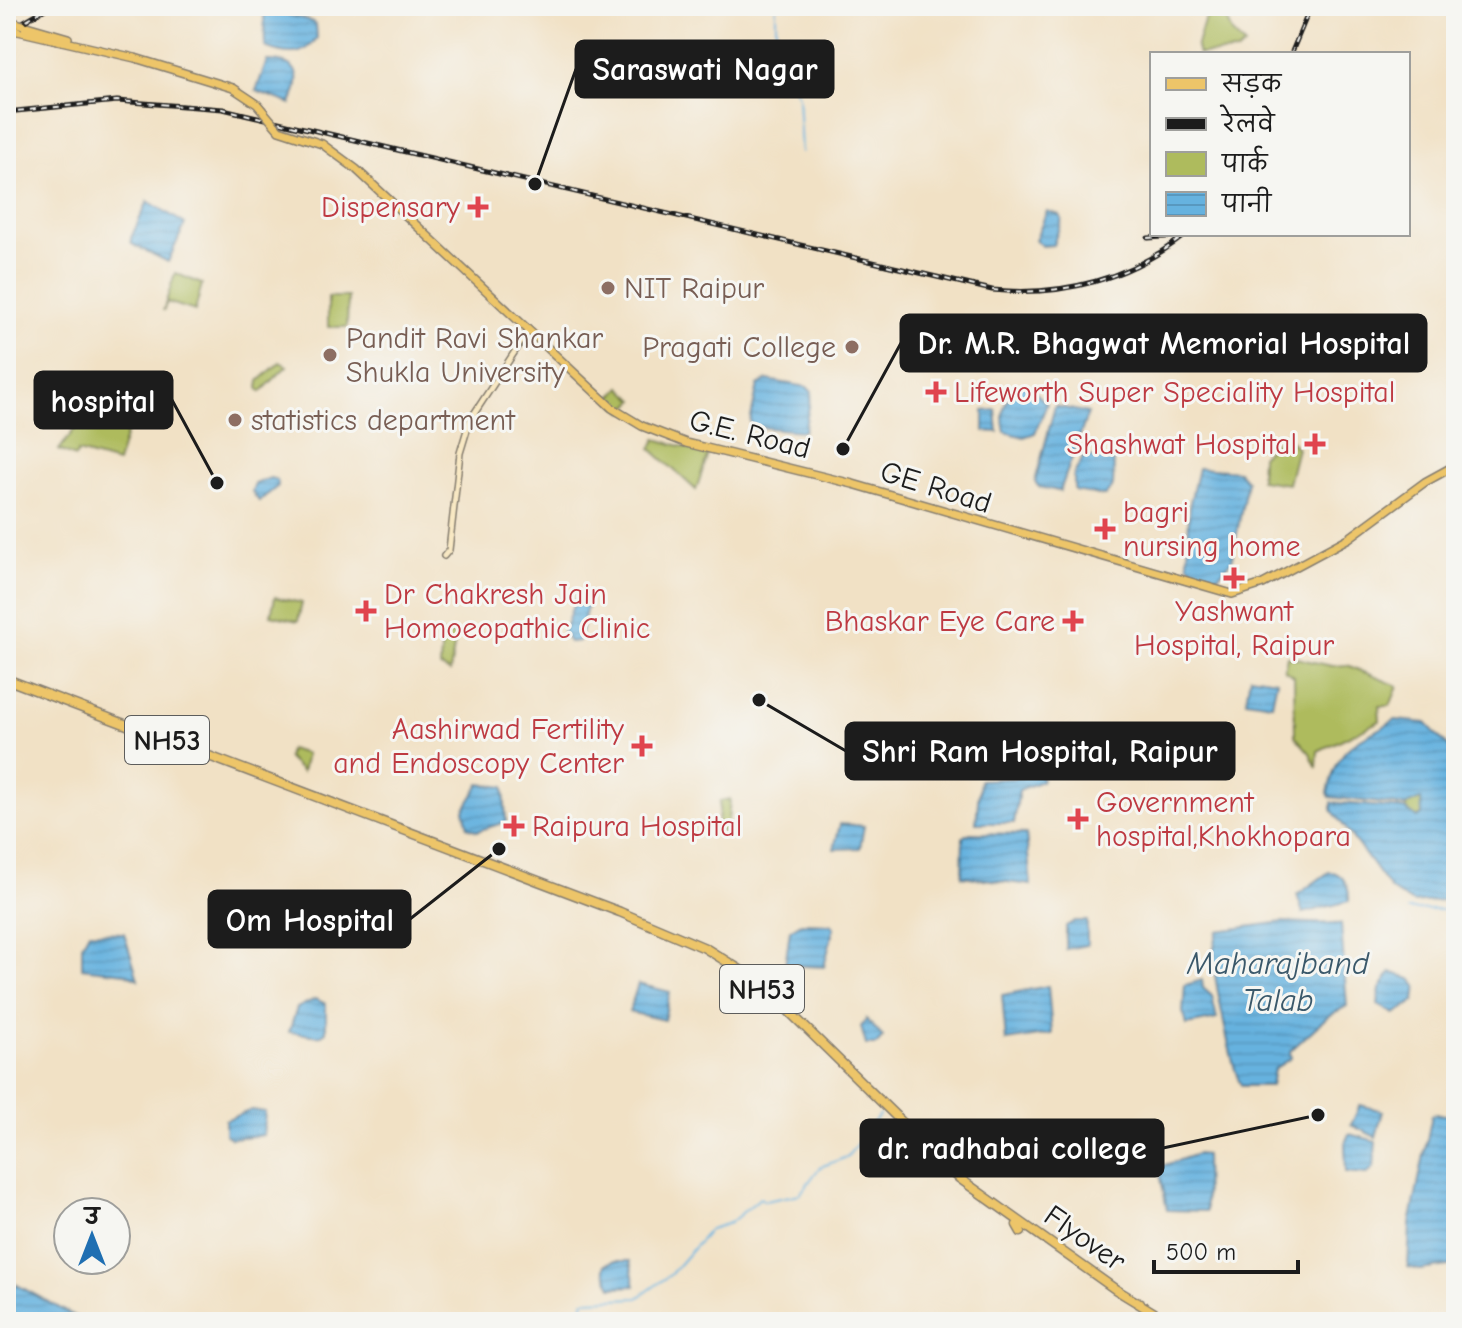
<svg xmlns="http://www.w3.org/2000/svg" width="1462" height="1328" font-family="'Comic Neue','Playpen Sans Deva',sans-serif">
	<style>
		.green { fill: #aebb5d; stroke: #656c3c; stroke-width: 2 }
		.water { fill: url(#water-rules); stroke: #41677e; stroke-width: 2 }
		.lines { fill: none; stroke-linecap: round; stroke-linejoin: round }
		.stream { stroke: #66b2df; stroke-width: 2 }
		.secondary-casing { stroke: #867e70; stroke-width: 8 }
		.primary-casing { stroke: #867e70; stroke-width: 10 }
		.highway-casing { stroke: #867e70; stroke-width: 11 }
		.secondary { stroke: #f8e8c3; stroke-width: 5 }
		.primary { stroke: #edc569; stroke-width: 7 }
		.highway { stroke: #edc569; stroke-width: 8 }
		.rail-casing { stroke: #1c1c1c; stroke-width: 5 }
		.rail { stroke: #f6f6f2; stroke-width: 2; stroke-dasharray: 6; stroke-linecap: butt }
		.primary-bridge-casing { stroke: #867e70; stroke-width: 10; stroke-linecap: butt }
		.primary-bridge { stroke: #edc569; stroke-width: 7 }
		.health-dot { fill: #e0444e; stroke: #f6f6f2; stroke-width: 3 }
		.education-dot { fill: #8d6e63; stroke: #f6f6f2; stroke-width: 3 }
		.labels { text-anchor: middle; stroke-width: 6; stroke-linejoin: round; paint-order: stroke }
		.shield { fill: #f6f6f2; stroke: #5d5d5c; stroke-width: 2 }
		.shield-label { font-size: 28px; font-weight: bold; fill: #1c1c1c }
		.health-label { font-size: 30px; fill: #be3a42; stroke: #f6f6f2; text-anchor: start }
		.education-label { font-size: 30px; fill: #785e54; stroke: #f6f6f2; text-anchor: start }
		.street-label { font-size: 30px; fill: #1c1c1c; stroke: #f6f6f2 }
		.water-label { font-size: 32px; font-style: italic; fill: #3a586a; stroke: #f6f6f2 }
		.leader { fill: none; stroke: #1c1c1c; stroke-width: 3 }
		.callout-dot { fill: #1c1c1c; stroke: #f6f6f2; stroke-width: 3 }
		.callout { fill: #1c1c1c; stroke: #1c1c1c; stroke-width: 3 }
		.callout-label { font-size: 32px; text-anchor: middle; font-weight: bold; fill: #fff }
	</style>
	<defs>
		<pattern id="water-rules" width="6" height="5" patternUnits="userSpaceOnUse" patternTransform="scale(2)"><rect width="6" height="5" fill="#66b2df"/><path d="M0 2.5h6" fill="none" stroke="#5898bf"/></pattern>
	</defs>
	<rect width="100%" height="100%" fill="#f6f6f2"/>
	<filter id="ink" filterUnits="userSpaceOnUse"><feTurbulence type="fractalNoise" baseFrequency=".0125" numOctaves="2"/><feDisplacementMap in="SourceGraphic" scale="16" xChannelSelector="R" yChannelSelector="G"/><feConvolveMatrix kernelMatrix="1 2 1 2 8 2 1 2 1" color-interpolation-filters="sRGB"/></filter>
	<filter id="wash" filterUnits="userSpaceOnUse"><feTurbulence type="fractalNoise" baseFrequency=".006" numOctaves="4" result="noise"/><feDisplacementMap in="SourceGraphic" scale="32" xChannelSelector="R" yChannelSelector="G"/><feGaussianBlur stdDeviation="1.8" result="paint"/><feColorMatrix in="noise" values="0 0 0 0 0 0 0 0 0 0 0 0 0 0 0 0 0 1.4 0 .05"/><feComposite in="paint" operator="in"/></filter>
	<g filter="url(#wash)">
		<rect width="100%" height="100%" fill="#f1e1c5"/>
		<!-- green -->
		<path class="green" d="M 1200,6 L 1221,6 L 1232,33 L 1245,46 L 1237,52 L 1199,54 L 1196,48 L 1204,21 L 1211,12 L 1209,8 Z
			M 175,273 L 202,284 L 195,311 L 167,302 L 163,311 Z
			M 328,297 L 348,297 L 347,327 L 328,327 Z
			M 280,362 L 287,366 L 261,392 L 258,388 L 259,381 Z
			M 621,387 L 635,400 L 624,412 L 610,399 Z
			M 98,398 L 119,401 L 133,411 L 117,463 L 78,452 L 75,457 L 59,450 Z
			M 1284,434 L 1297,448 L 1288,484 L 1260,480 L 1261,456 Z
			M 656,439 L 708,454 L 696,490 L 651,449 Z
			M 275,597 L 302,603 L 298,621 L 271,615 Z
			M 442,634 L 456,635 L 450,672 L 440,667 Z
			M 1287,656 L 1332,666 L 1347,665 L 1398,686 L 1390,706 L 1379,706 L 1380,721 L 1318,751 L 1317,768 L 1310,753 L 1295,736 L 1294,676 L 1284,670 Z
			M 289,749 L 306,754 L 302,772 L 287,758 Z
			M1407 808a9 9 0 1 1 18 0a9 9 0 1 1-18 0Z
			M 730,799 L 727,832 L 717,831 L 720,801 Z"/>
		<!-- water -->
		<path class="water" d="M 271,9 C 285,18 302,15 316,24 L 317,38 C 304,58 286,55 265,47 L 264,14 Z
			M 267,61 C 302,61 302,78 291,104 L 256,91 Z
			M 148,201 L 185,224 L 168,262 L 132,244 L 131,238 Z
			M 1047,211 L 1060,215 L 1062,219 L 1053,245 L 1042,246 L 1035,240 Z
			M 767,380 L 807,387 L 812,392 L 804,431 L 756,427 L 750,422 L 758,385 Z
			M 1019,385 L 1029,386 L 1047,404 L 1035,433 L 1024,437 L 1005,432 C 1000,410 1004,401 1019,385 Z
			M 1055,406 L 1088,413 L 1060,491 L 1039,487 L 1035,482 Z
			M 996,410 L 998,432 L 984,431 L 984,411 Z
			M 1084,456 L 1114,461 L 1113,486 L 1105,496 L 1074,491 L 1074,474 Z
			M 1198,468 L 1238,471 L 1247,481 L 1232,560 L 1218,576 L 1193,569 L 1188,563 L 1189,507 Z
			M 270,478 L 277,480 L 278,486 L 259,501 L 252,492 L 255,484 Z
			M 578,592 L 588,602 L 579,641 L 569,642 L 563,633 Z
			M 1250,676 L 1277,680 L 1272,704 L 1246,700 Z
			M 1395,720 L 1426,723 L 1456,755 L 1456,899 L 1413,903 L 1391,890 L 1332,810 L 1332,802 L 1405,809 L 1418,818 L 1422,815 L 1421,799 L 1405,806 L 1330,797 L 1328,793 C 1338,743 1354,744 1395,720 Z
			M 1029,769 L 1042,777 L 1041,781 L 1019,790 L 1014,823 L 976,823 L 980,780 L 1021,778 Z
			M 480,784 L 504,787 L 506,822 L 477,831 L 468,827 L 464,810 Z
			M 840,824 L 864,826 L 860,848 L 834,849 Z
			M 970,833 L 1026,834 L 1031,885 L 962,876 L 963,837 Z
			M 1329,872 C 1343,871 1350,888 1349,901 L 1303,913 L 1297,895 Z
			M 1075,921 L 1087,921 L 1087,945 L 1066,949 L 1066,926 Z
			M 1283,922 L 1341,924 L 1347,1006 L 1327,1017 L 1290,1051 L 1291,1058 L 1274,1069 L 1271,1086 L 1242,1086 C 1233,1078 1213,971 1213,956 C 1213,947 1216,939 1218,931 Z
			M 801,923 L 831,924 L 834,927 L 824,967 L 785,965 L 790,930 Z
			M 89,932 L 124,933 L 138,979 L 125,973 L 82,968 L 82,945 Z
			M 1391,972 L 1411,979 L 1417,986 L 1415,1001 L 1395,1014 L 1378,1005 L 1380,989 Z
			M 1202,980 L 1203,988 L 1212,996 L 1217,1019 L 1187,1025 L 1183,1012 L 1185,985 Z
			M 638,984 L 670,992 L 664,1020 L 629,1012 Z
			M 1048,986 L 1052,1034 L 1006,1041 L 1002,995 Z
			M 315,999 L 326,1004 L 326,1032 L 320,1036 L 289,1032 L 297,1008 Z
			M 866,1019 L 883,1037 L 876,1045 L 866,1045 L 861,1027 Z
			M 1360,1105 L 1383,1111 L 1376,1137 L 1351,1125 Z
			M 252,1110 L 265,1112 L 263,1135 L 231,1138 L 225,1134 L 225,1120 Z
			M 1439,1114 L 1456,1117 L 1456,1265 L 1420,1270 L 1408,1267 L 1410,1224 L 1432,1115 Z
			M 1349,1134 L 1376,1141 L 1374,1167 L 1367,1174 L 1346,1172 L 1345,1143 Z
			M 1197,1154 L 1205,1155 L 1206,1211 L 1167,1210 L 1159,1167 Z
			M 614,1261 L 630,1261 L 635,1286 L 612,1287 L 604,1269 L 605,1264 Z
			M 6,1279 L 85,1322 L 18,1322 L 6,1316 Z"/>
		<g class="lines">
			<!-- stream -->
			<path class="stream" d="M 776,6 L 776,49 L 798,96 L 801,152
				M 1408,910 L 1456,910
				M 572,1322 L 581,1311 L 584,1300 L 638,1298 L 670,1275 L 710,1229 L 730,1223 L 760,1198 L 765,1201 L 800,1194 L 820,1167 L 847,1157 L 879,1115"/>
		</g>
	</g>
	<g filter="url(#ink)">
		<g class="lines">
			<!-- secondary casing -->
			<g class="secondary-casing">
				<path id="secondary" d="M 444,556 L 449,550 L 460,453 L 470,420 L 527,333"/>
			</g>
			<!-- primary casing -->
			<g class="primary-casing">
				<path id="primary" d="M 23,25 L 68,38
					M 18,31 L 135,58
					M 322,144 L 356,169 L 612,408 L 642,426 L 686,443 L 853,484 L 1232,594 L 1263,584 L 1349,538 L 1425,482 L 1456,465"/>
			</g>
			<!-- highway casing -->
			<g class="highway-casing">
				<path id="highway" d="M 6,679 L 620,912 L 705,948 L 758,981 L 959,1178 L 1115,1289 L 1169,1322
					M 1017,1225 L 1021,1232"/>
			</g>
			<!-- secondary -->
			<use href="#secondary" class="secondary"/>
			<!-- primary -->
			<use href="#primary" class="primary"/>
			<!-- highway -->
			<use href="#highway" class="highway"/>
			<!-- rail casing -->
			<g class="rail-casing">
				<path id="rail" d="M 6,32 L 50,6
					M 1291,54 L 1311,6
					M 6,112 L 117,101 L 223,109 L 992,290 C 1063,297 1130,279 1186,234
					M 1148,238 L 1179,236"/>
			</g>
			<!-- rail -->
			<use href="#rail" class="rail"/>
			<!-- primary-bridge casing -->
			<g class="primary-bridge-casing">
				<path id="primary-bridge" d="M 10,21 L 23,25
					M 6,27 L 18,31
					M 135,58 L 233,88 L 257,104 L 279,130 L 322,144"/>
			</g>
			<!-- primary-bridge -->
			<use href="#primary-bridge" class="primary-bridge"/>
		</g>
	</g>
	<!-- markers -->
	<g class="health-dot">
		<path d="M474 195h8v8h8v8h-8v8h-8v-8h-8v-8h8z"/>
		<path d="M932 380h8v8h8v8h-8v8h-8v-8h-8v-8h8z"/>
		<path d="M1311 432h8v8h8v8h-8v8h-8v-8h-8v-8h8z"/>
		<path d="M1101 517h8v8h8v8h-8v8h-8v-8h-8v-8h8z"/>
		<path d="M1230 566h8v8h8v8h-8v8h-8v-8h-8v-8h8z"/>
		<path d="M362 599h8v8h8v8h-8v8h-8v-8h-8v-8h8z"/>
		<path d="M1069 609h8v8h8v8h-8v8h-8v-8h-8v-8h8z"/>
		<path d="M638 734h8v8h8v8h-8v8h-8v-8h-8v-8h8z"/>
		<path d="M1074 807h8v8h8v8h-8v8h-8v-8h-8v-8h8z"/>
		<path d="M510 814h8v8h8v8h-8v8h-8v-8h-8v-8h8z"/>
	</g>
	<g class="education-dot">
		<circle cx="608" cy="288" r="8"/>
		<circle cx="852" cy="347" r="8"/>
		<circle cx="330" cy="355" r="8"/>
		<circle cx="235" cy="420" r="8"/>
	</g>
	<g class="labels">
		<!-- shield labels -->
		<g class="shield">
			<rect x="125" y="716" width="84" height="48" rx="6"/>
			<rect x="720" y="965" width="84" height="48" rx="6"/>
		</g>
		<g class="shield-label">
			<text x="167" y="750">NH53</text>
			<text x="762" y="999">NH53</text>
		</g>
		<!-- health labels -->
		<g class="health-label">
			<text x="460" y="217" text-anchor="end">Dispensary</text>
			<text x="954" y="402">Lifeworth Super Speciality Hospital</text>
			<text x="1297" y="454" text-anchor="end">Shashwat Hospital</text>
			<text x="1123" y="522">bagri<tspan x="1123" dy="34">nursing home</tspan></text>
			<text x="384" y="604">Dr Chakresh Jain<tspan x="384" dy="34">Homoeopathic Clinic</tspan></text>
			<text x="1234" y="621" text-anchor="middle">Yashwant<tspan x="1234" dy="34">Hospital, Raipur</tspan></text>
			<text x="1055" y="631" text-anchor="end">Bhaskar Eye Care</text>
			<text x="624" y="739" text-anchor="end">Aashirwad Fertility<tspan x="624" dy="34">and Endoscopy Center</tspan></text>
			<text x="1096" y="812">Government<tspan x="1096" dy="34">hospital,Khokhopara</tspan></text>
			<text x="532" y="836">Raipura Hospital</text>
		</g>
		<!-- education labels -->
		<g class="education-label">
			<text x="624" y="298">NIT Raipur</text>
			<text x="346" y="348">Pandit Ravi Shankar<tspan x="346" dy="34">Shukla University</tspan></text>
			<text x="836" y="357" text-anchor="end">Pragati College</text>
			<text x="251" y="430">statistics department</text>
		</g>
		<!-- street labels -->
		<g class="street-label">
			<text transform="translate(750 434) rotate(14)" y="10">G.E. Road</text>
			<text transform="translate(936 487) rotate(17)" y="10">GE Road</text>
			<text transform="translate(1085 1238) rotate(35)" y="10">Flyover</text>
		</g>
		<!-- water labels -->
		<g class="water-label">
			<text x="1278" y="974">Maharajband<tspan x="1278" dy="37">Talab</tspan></text>
		</g>
	</g>
	<!-- callouts -->
	<path class="leader" d="M535 184L576 69M843 449L901 343M217 483L172 400M759 700L846 751M499 849L410 919M1318 1115L1163 1148"/>
	<g class="callout-dot">
		<circle cx="535" cy="184" r="8"/>
		<circle cx="843" cy="449" r="8"/>
		<circle cx="217" cy="483" r="8"/>
		<circle cx="759" cy="700" r="8"/>
		<circle cx="499" cy="849" r="8"/>
		<circle cx="1318" cy="1115" r="8"/>
	</g>
	<g class="callout">
		<rect x="576" y="41" width="257" height="56" rx="8"/>
		<rect x="901" y="315" width="525" height="56" rx="8"/>
		<rect x="35" y="372" width="137" height="56" rx="8"/>
		<rect x="846" y="723" width="388" height="56" rx="8"/>
		<rect x="209" y="891" width="201" height="56" rx="8"/>
		<rect x="861" y="1120" width="302" height="56" rx="8"/>
	</g>
	<g class="callout-label">
		<text x="705" y="80">Saraswati Nagar</text>
		<text x="1164" y="354">Dr. M.R. Bhagwat Memorial Hospital</text>
		<text x="103" y="412">hospital</text>
		<text x="1040" y="762">Shri Ram Hospital, Raipur</text>
		<text x="310" y="931">Om Hospital</text>
		<text x="1012" y="1159">dr. radhabai college</text>
	</g>
	<!-- margin -->
	<rect width="1462" height="1328" fill="none" stroke="#f6f6f2" stroke-width="32"/>
	<!-- legend -->
	<rect x="1150" y="52" width="260" height="184" fill="#f6f6f2" stroke="#9f9f9c" stroke-width="2"/>
	<rect x="1166" y="78" width="40" height="12" fill="#edc569" stroke="#9f9f9c" stroke-width="2"/>
	<text x="1222" y="92" font-size="24" fill="#1c1c1c">सड़क</text>
	<rect x="1166" y="118" width="40" height="12" fill="#1c1c1c" stroke="#9f9f9c" stroke-width="2"/>
	<text x="1222" y="132" font-size="24" fill="#1c1c1c">रेलवे</text>
	<rect x="1166" y="152" width="40" height="24" fill="#aebb5d" stroke="#9f9f9c" stroke-width="2"/>
	<text x="1222" y="172" font-size="24" fill="#1c1c1c">पार्क</text>
	<rect x="1166" y="192" width="40" height="24" fill="url(#water-rules)" stroke="#9f9f9c" stroke-width="2"/>
	<text x="1222" y="212" font-size="24" fill="#1c1c1c">पानी</text>
	<!-- north arrow -->
	<g transform="translate(92 1236)"><circle r="38" fill="#f6f6f2" stroke="#9f9f9c" stroke-width="2"/>
	<path d="M0-6L14 30L0 20L-14 30Z" fill="#1f6fb2"/>
	<text y="-12" font-size="22" font-weight="bold" text-anchor="middle" fill="#1c1c1c">उ</text>
	</g>
	<!-- scale -->
	<path d="M1154 1260v12h144v-12" fill="none" stroke="#1c1c1c" stroke-width="4"/>
	<text x="1166" y="1260" font-size="24" fill="#1c1c1c" stroke="#f6f6f2" stroke-width="6" paint-order="stroke">500 m</text>
</svg>
